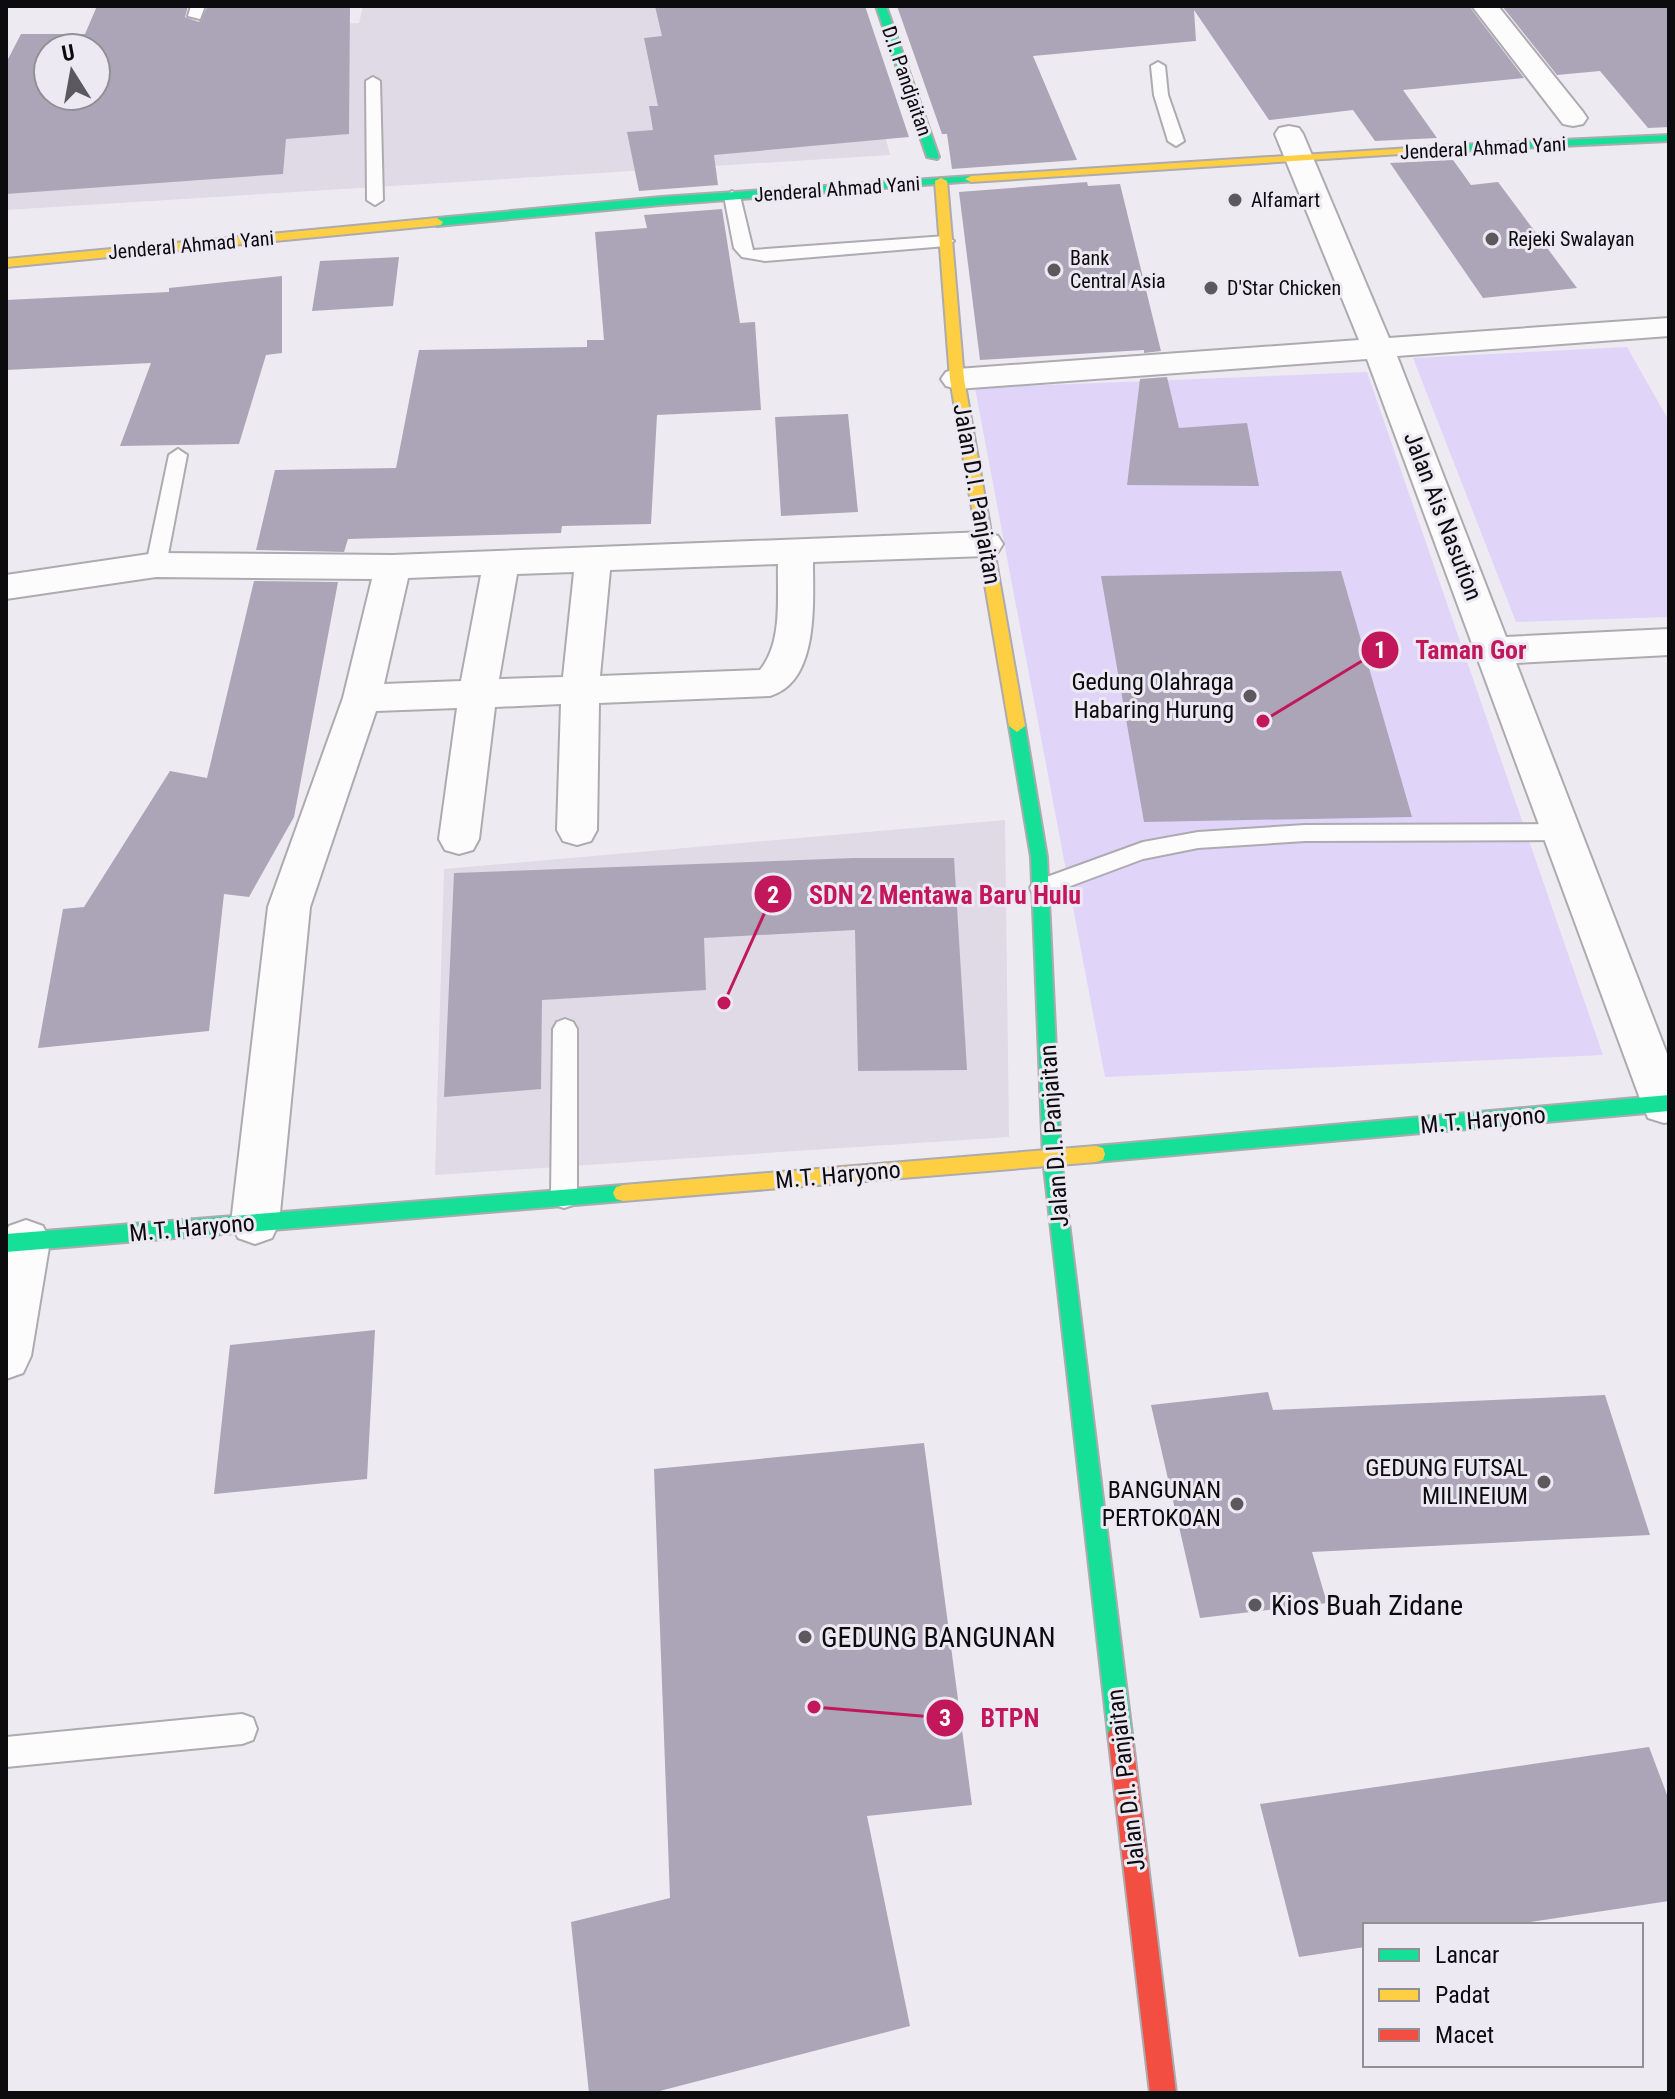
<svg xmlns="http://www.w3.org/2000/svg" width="1675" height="2099" font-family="'Roboto Condensed',sans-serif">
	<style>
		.built { fill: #dfdae6 }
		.green { fill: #e1d4f9 }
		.building { fill: #aca5b7; fill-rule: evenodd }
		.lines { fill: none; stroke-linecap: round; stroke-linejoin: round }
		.lane-casing { stroke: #adabaf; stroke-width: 4 }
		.street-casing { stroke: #adabaf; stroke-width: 4 }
		.fast-casing { stroke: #adabaf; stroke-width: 4 }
		.slow-casing { stroke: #adabaf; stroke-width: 4 }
		.jam-casing { stroke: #adabaf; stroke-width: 4 }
		.lane { fill: #fcfcfd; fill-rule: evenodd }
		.street { fill: #fcfcfd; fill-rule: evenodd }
		.fast { fill: #16e098; fill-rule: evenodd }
		.slow { fill: #ffcf43; fill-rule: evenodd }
		.jam { fill: #f24e42; fill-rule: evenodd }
		.poi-dot { fill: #5b595d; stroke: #ece9f3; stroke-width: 3 }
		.labels { text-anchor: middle; stroke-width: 6; stroke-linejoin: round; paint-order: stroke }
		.far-street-label { font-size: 20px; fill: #0c0b0e; stroke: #ece9f3 }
		.far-poi-label { font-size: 20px; fill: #0c0b0e; stroke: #ece9f3; text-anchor: start }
		.street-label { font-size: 24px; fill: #0c0b0e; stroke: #ece9f3 }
		.poi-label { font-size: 24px; fill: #0c0b0e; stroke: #ece9f3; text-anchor: end }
		.near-poi-label { font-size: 28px; fill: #0c0b0e; stroke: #ece9f3; text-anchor: start }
		.leader { fill: none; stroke: #c2185b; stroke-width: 3 }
		.callout-dot { fill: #c2185b; stroke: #ece9f3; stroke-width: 3 }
		.mark-label { font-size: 24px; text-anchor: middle; font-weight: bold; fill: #fff }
		.callout-label { font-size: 26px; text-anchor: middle; font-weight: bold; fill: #c2185b; stroke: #ece9f3; stroke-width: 6; stroke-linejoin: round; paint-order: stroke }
	</style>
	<rect width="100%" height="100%" fill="#edebf1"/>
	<!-- built -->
	<path class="built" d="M 363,6 L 853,6 L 890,155 L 6,210 L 6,67 L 48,96 L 96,96 L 264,27 L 359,23 Z
		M 1005,820 L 1009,1137 L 435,1175 L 444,869 Z"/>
	<!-- green -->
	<path class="green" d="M 1627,347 L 1669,421 L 1669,617 L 1516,622 L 1413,358 Z
		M 1367,372 L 1603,1055 L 1105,1077 L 975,388 Z"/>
	<!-- building -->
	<path class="building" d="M 97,6 L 188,6 L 185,17 L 199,22 L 208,6 L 350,6 L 349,134 L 286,139 L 283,174 L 6,194 L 6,63 L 21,34 L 85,34 ZM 48,48 L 96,48 L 96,96 L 48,96 Z
		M 655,6 L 865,6 L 909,137 L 714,155 L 718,185 L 639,191 L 627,132 L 653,130 L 649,106 L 658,106 L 644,38 L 662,36 Z
		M 897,6 L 1469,6 L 1524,78 L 1403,90 L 1437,138 L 1375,141 L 1353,110 L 1269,120 L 1194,10 L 1196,41 L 1033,56 L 1077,160 L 952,169 L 947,134 L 942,134 Z
		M 1502,6 L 1669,6 L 1669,127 L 1648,128 L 1600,71 L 1557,75 Z
		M 1453,160 L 1471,185 L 1498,182 L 1577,288 L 1483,298 L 1390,163 Z
		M 1087,182 L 1088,186 L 1120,184 L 1161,351 L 1144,353 L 1144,350 L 980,360 L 959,192 Z
		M 722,209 L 740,323 L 755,322 L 761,410 L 657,415 L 651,524 L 562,526 L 561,533 L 348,539 L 344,552 L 256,550 L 275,470 L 396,468 L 419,350 L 587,347 L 587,340 L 604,340 L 595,232 L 647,228 L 644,215 Z
		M 399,257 L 393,306 L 312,311 L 320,261 Z
		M 282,276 L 282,353 L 266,355 L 239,444 L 120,446 L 151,363 L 6,370 L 6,300 L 169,292 L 169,288 Z
		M 1167,377 L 1179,428 L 1247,423 L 1259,486 L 1127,485 L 1140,379 Z
		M 848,414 L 858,512 L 781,516 L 775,417 Z
		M 1341,571 L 1412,817 L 1144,822 L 1101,576 Z
		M 254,581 L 338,582 L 294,817 L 249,897 L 224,894 L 209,1031 L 38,1048 L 63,909 L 84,907 L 170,771 L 207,778 Z
		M 854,858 L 954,858 L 967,1070 L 858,1071 L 855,930 L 704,938 L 706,990 L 542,1000 L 541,1089 L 444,1097 L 454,873 Z
		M 375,1330 L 367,1479 L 214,1494 L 230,1345 Z
		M 1268,1392 L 1273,1410 L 1605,1395 L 1650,1535 L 1312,1552 L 1327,1603 L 1200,1618 L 1151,1405 Z
		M 924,1443 L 972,1805 L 867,1816 L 910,2026 L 652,2093 L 589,2093 L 571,1922 L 670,1898 L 654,1469 Z
		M 1649,1747 L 1669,1800 L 1669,1901 L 1510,1925 L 1365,1925 L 1365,1947 L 1299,1957 L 1260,1804 Z"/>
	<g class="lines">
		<!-- lane casing -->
		<g class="lane-casing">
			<path id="lane" d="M 191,6 L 205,6 L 200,19 L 188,16 Z
				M 1158,62 L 1165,66 L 1168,95 L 1184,141 L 1176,146 L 1168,141 L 1154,95 L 1151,66 Z
				M 373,77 L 380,81 L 383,200 L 375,205 L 367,200 L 366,81 Z
				M 732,191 L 740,196 L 753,250 L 946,236 L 954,241 L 946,246 L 765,261 L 742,257 L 734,248 L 724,196 Z
				M 178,449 L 187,455 L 166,565 L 156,571 L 146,565 L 169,455 Z
				M 1562,824 L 1570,826 L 1573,832 L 1570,838 L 1562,840 L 1305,841 L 1198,848 L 1143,859 L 1041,897 L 1033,894 L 1030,888 L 1033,882 L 1143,842 L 1198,832 L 1305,825 Z
				M 565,1019 L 573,1022 L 577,1029 L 577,1197 L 573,1205 L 564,1208 L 555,1205 L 551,1197 L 553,1029 L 557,1022 Z
				M 242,1714 L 253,1718 L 257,1729 L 253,1740 L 242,1744 L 6,1767 L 6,1737 Z"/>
		</g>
		<!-- street casing -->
		<g class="street-casing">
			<path id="street" d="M 1472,6 L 1498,6 L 1583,112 L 1587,118 L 1583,124 L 1573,126 L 1563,124 Z
				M 1289,126 L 1299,128 L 1303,134 L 1389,338 L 1669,318 L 1669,336 L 1397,356 L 1506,637 L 1669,629 L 1669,655 L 1516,663 L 1669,1059 L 1669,1122 L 1664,1123 L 1648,1118 L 1642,1104 L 1367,359 L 957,389 L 946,386 L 941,379 L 946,372 L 957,369 L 1359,340 L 1275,134 L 1279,128 Z
				M 986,532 L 998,536 L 1003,544 L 998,552 L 986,556 L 813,562 C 813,603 819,682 770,696 L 599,703 L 597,830 L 591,841 L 577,845 L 563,841 L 557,830 L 561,704 L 495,707 L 479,839 L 473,850 L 459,854 L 445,850 L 439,839 L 457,708 L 376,711 L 310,907 L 279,1223 L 272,1238 L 255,1244 L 238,1238 L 231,1223 L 268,907 L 343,698 L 372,579 L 156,577 L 6,599 L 6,575 L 156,553 L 393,555 ZM 778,564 C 777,598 783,642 760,670 L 600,676 L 610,570 ZM 574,572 L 563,677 L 499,679 L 517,574 ZM 481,575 L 461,681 L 384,684 L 408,578 Z
				M 26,1220 L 43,1226 L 50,1241 L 31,1356 L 23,1373 L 6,1379 L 6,1233 L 9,1226 Z"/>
		</g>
		<!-- fast casing -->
		<g class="fast-casing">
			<path id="fast" d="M 876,6 L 886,6 L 939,157 L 937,159 L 927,157 Z
				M 1669,135 L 1669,141 L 1458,151 L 1452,148 L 1458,145 Z
				M 971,176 L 977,179 L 975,181 L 661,205 L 437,226 L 431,222 L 437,218 L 661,197 Z
				M 1017,720 L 1025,726 L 1047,857 L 1061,1158 L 1132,1734 L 1128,1742 L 1120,1746 L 1112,1742 L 1108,1734 L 1043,1158 L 1031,857 L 1009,726 Z
				M 1669,1095 L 1669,1111 L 1096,1162 L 1089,1160 L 1087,1154 L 1089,1148 L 1096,1146 Z
				M 623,1185 L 630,1187 L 633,1193 L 630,1199 L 623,1201 L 6,1252 L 6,1234 Z"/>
		</g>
		<!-- slow casing -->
		<g class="slow-casing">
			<path id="slow" d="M 1458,145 L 1462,146 L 1462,150 L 971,182 L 965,179 L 971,176 Z
				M 941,178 L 947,181 L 964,379 L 1025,726 L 1017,732 L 1009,726 L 950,379 L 935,181 Z
				M 437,218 L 443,222 L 441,225 L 6,267 L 6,259 Z
				M 1096,1146 L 1103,1148 L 1105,1154 L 1103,1160 L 1096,1162 L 623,1201 L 616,1199 L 613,1193 L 616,1187 L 623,1185 Z"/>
		</g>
		<!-- jam casing -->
		<g class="jam-casing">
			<path id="jam" d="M 1120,1722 L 1128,1726 L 1132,1734 L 1176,2093 L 1150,2093 L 1108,1734 L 1112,1726 Z"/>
		</g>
		<!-- lane -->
		<use href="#lane" class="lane"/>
		<!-- street -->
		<use href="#street" class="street"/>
		<!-- fast -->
		<use href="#fast" class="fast"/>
		<!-- slow -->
		<use href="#slow" class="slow"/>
		<!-- jam -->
		<use href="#jam" class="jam"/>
	</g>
	<!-- markers -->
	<g class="poi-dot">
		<circle cx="1235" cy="200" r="8"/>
		<circle cx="1492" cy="239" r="8"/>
		<circle cx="1054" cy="270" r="8"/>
		<circle cx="1211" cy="288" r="8"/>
		<circle cx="1250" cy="696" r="8"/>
		<circle cx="1544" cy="1482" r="8"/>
		<circle cx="1237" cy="1504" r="8"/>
		<circle cx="1255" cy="1605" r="8"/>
		<circle cx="805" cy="1637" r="8"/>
	</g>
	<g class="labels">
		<!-- far-street labels -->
		<g class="far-street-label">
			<text transform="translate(907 81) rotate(71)" y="7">D.I. Pandjaitan</text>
			<text transform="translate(1483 148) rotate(-3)" y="7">Jenderal Ahmad Yani</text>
			<text transform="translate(837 189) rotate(-4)" y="7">Jenderal Ahmad Yani</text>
			<text transform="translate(191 245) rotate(-5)" y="7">Jenderal Ahmad Yani</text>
		</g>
		<!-- far-poi labels -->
		<g class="far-poi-label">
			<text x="1251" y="207">Alfamart</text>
			<text x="1508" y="246">Rejeki Swalayan</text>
			<text x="1070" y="265">Bank<tspan x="1070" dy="23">Central Asia</tspan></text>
			<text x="1227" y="295">D'Star Chicken</text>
		</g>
		<!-- street labels -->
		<g class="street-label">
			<text transform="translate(977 494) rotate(80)" y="8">Jalan D.I. Panjaitan</text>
			<text transform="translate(1443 516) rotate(69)" y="8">Jalan Ais Nasution</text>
			<text transform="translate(1483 1120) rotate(-5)" y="8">M.T. Haryono</text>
			<text transform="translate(1054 1136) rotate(-94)" y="8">Jalan D.I. Panjaitan</text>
			<text transform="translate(838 1175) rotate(-5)" y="8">M.T. Haryono</text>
			<text transform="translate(192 1228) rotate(-5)" y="8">M.T. Haryono</text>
			<text transform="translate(1126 1780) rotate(-97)" y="8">Jalan D.I. Panjaitan</text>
		</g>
		<!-- poi labels -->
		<g class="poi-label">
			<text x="1234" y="690">Gedung Olahraga<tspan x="1234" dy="28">Habaring Hurung</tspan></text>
			<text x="1528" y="1476">GEDUNG FUTSAL<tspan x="1528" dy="28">MILINEIUM</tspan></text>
			<text x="1221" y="1498">BANGUNAN<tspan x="1221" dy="28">PERTOKOAN</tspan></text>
		</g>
		<!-- near-poi labels -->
		<g class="near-poi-label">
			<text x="1271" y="1615">Kios Buah Zidane</text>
			<text x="821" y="1647">GEDUNG BANGUNAN</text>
		</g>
	</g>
	<!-- callouts -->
	<path class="leader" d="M1263 721L1380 650M724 1003L773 894M814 1707L945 1718"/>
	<g class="callout-dot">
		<circle cx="1263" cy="721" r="8"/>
		<circle cx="724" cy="1003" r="8"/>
		<circle cx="814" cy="1707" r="8"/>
		<circle cx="1380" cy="650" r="20"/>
		<circle cx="773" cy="894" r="20"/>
		<circle cx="945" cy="1718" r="20"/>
	</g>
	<g class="mark-label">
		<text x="1380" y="658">1</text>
		<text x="773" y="903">2</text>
		<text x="945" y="1726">3</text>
	</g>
	<g class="callout-label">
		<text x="1471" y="659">Taman Gor</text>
		<text x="945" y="904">SDN 2 Mentawa Baru Hulu</text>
		<text x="1010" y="1727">BTPN</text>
	</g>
	<!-- border -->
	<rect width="1675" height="2099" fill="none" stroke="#0c0b0e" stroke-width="16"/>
	<!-- legend -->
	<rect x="1363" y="1923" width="280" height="144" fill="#ece9f3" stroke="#929097" stroke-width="2"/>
	<rect x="1379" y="1949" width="40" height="12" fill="#16e098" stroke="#929097" stroke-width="2"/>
	<text x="1435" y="1963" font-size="24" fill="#0c0b0e">Lancar</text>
	<rect x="1379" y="1989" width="40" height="12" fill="#ffcf43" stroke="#929097" stroke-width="2"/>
	<text x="1435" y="2003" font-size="24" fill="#0c0b0e">Padat</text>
	<rect x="1379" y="2029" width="40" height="12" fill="#f24e42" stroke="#929097" stroke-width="2"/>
	<text x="1435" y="2043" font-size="24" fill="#0c0b0e">Macet</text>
	<!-- north arrow -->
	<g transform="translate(72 72) rotate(349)"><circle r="38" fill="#ece9f3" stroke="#929097" stroke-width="2"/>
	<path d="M0-6L14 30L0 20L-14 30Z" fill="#5b595d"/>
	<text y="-12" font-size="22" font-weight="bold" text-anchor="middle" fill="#0c0b0e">U</text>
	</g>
</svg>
